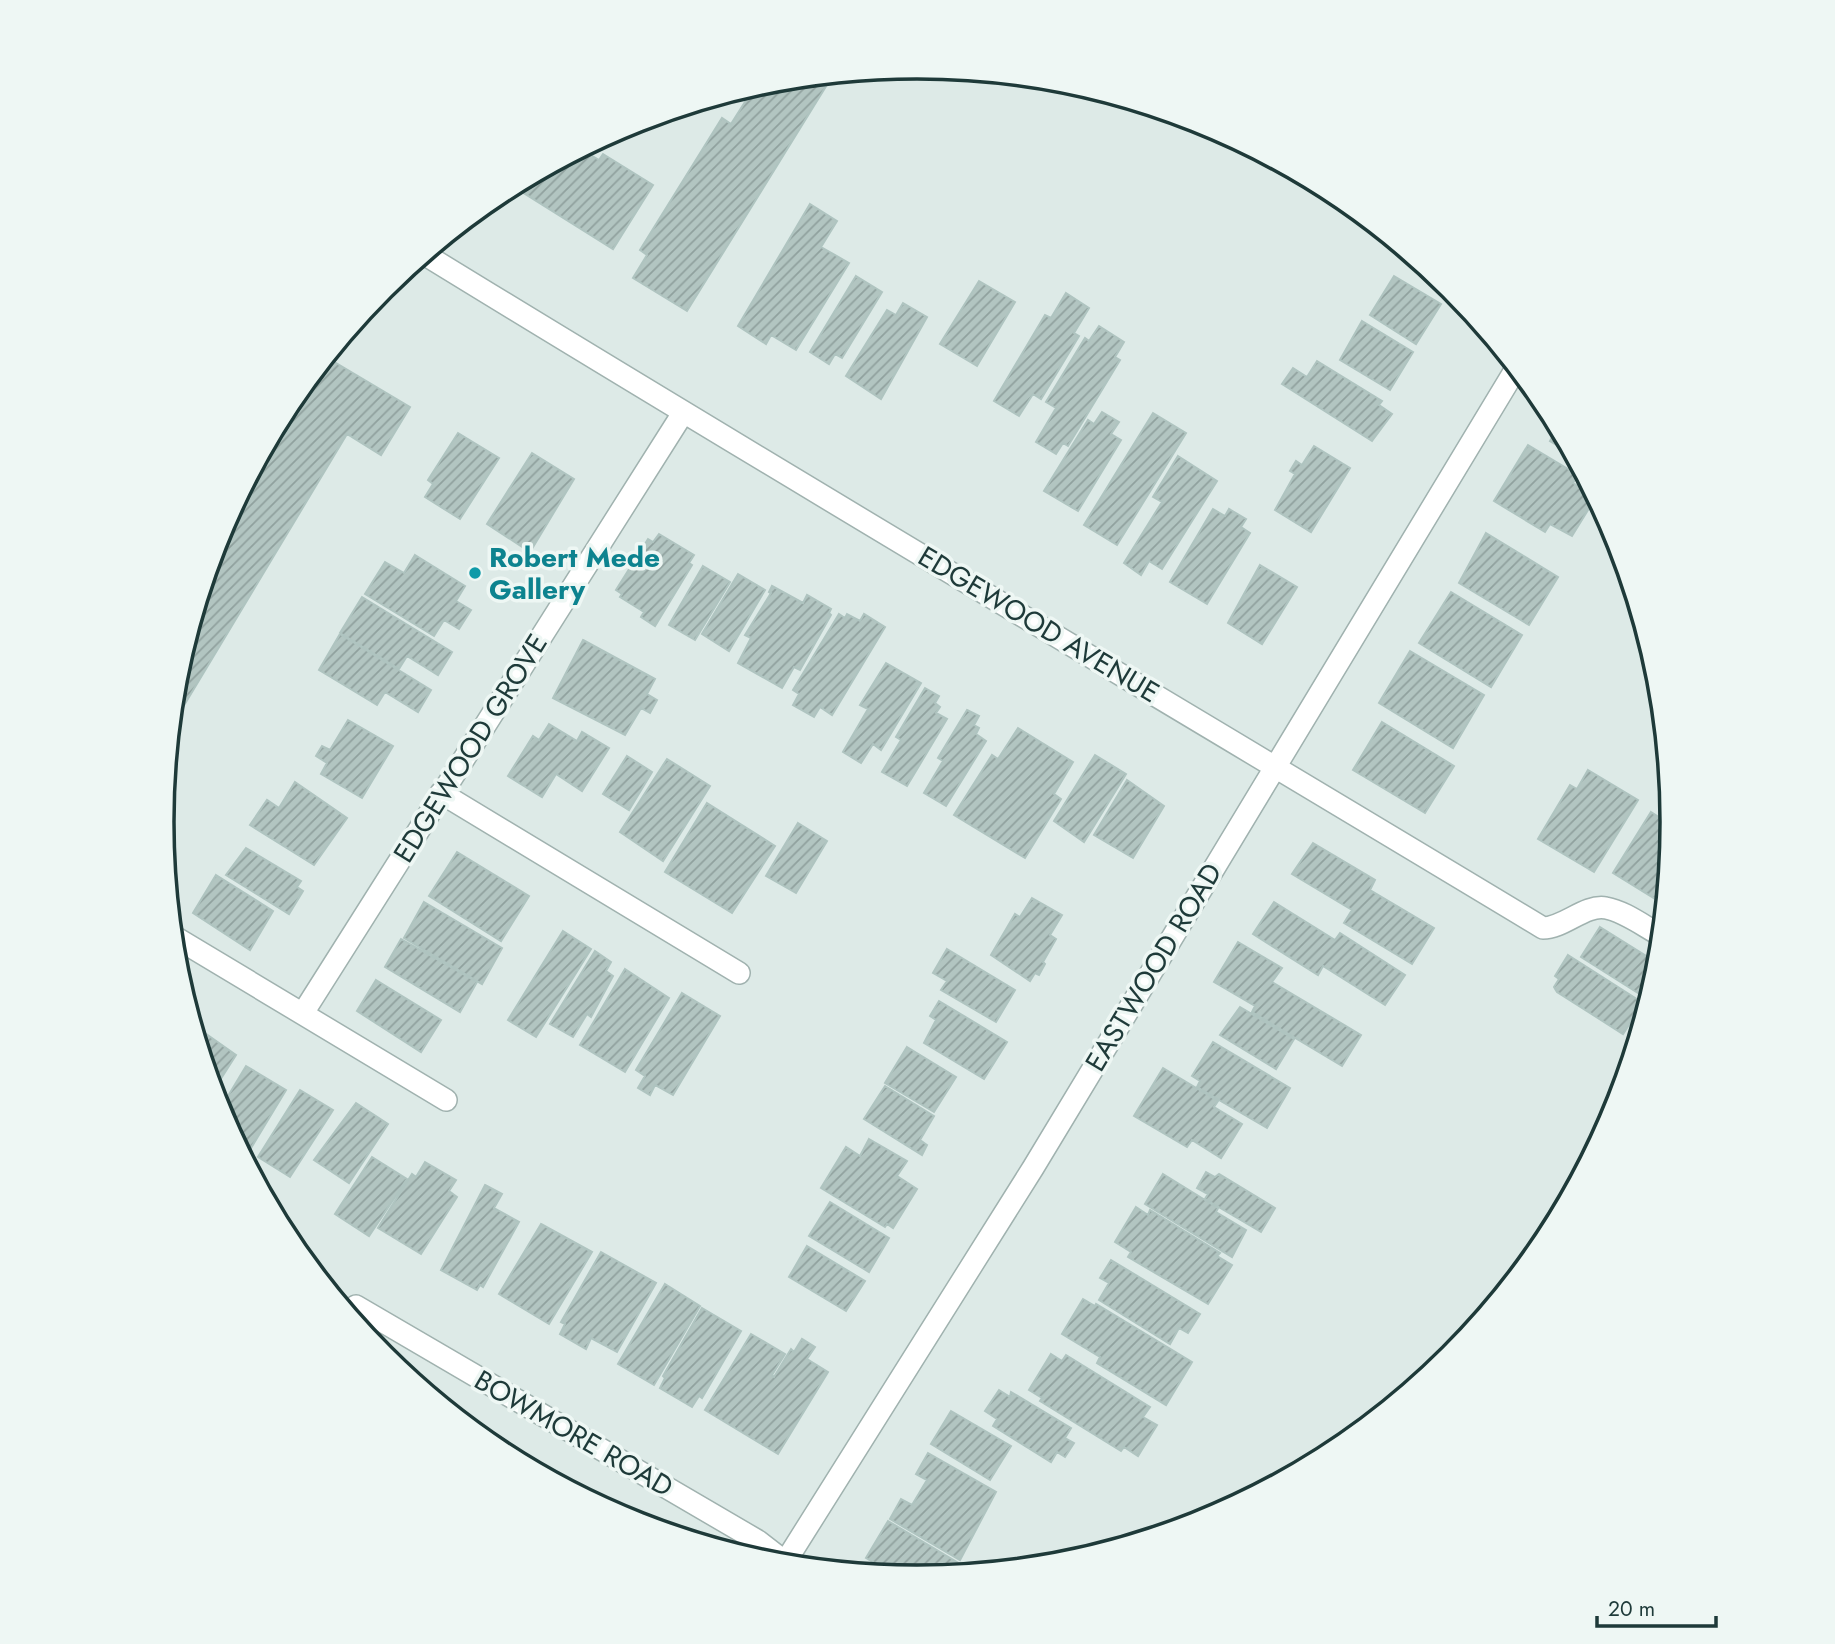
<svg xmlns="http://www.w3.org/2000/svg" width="1835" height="1644" font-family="Jost,sans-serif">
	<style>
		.building { fill: url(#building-hatch); stroke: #afc4c0; stroke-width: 2 }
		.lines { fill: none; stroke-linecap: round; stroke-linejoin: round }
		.minor-casing { stroke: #a0b2af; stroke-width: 24 }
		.minor { stroke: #fff; stroke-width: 21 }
		.culture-dot { fill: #0f9aa8; stroke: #eef7f4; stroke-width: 2.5 }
		.labels { text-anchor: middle; stroke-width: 7; stroke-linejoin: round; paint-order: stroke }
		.culture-label { font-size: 28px; font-weight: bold; fill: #0d838f; stroke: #eef7f4; text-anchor: start }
		.street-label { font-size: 28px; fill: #1e3a39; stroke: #eef7f4 }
		.rim { fill: none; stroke: #1e3a39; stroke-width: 3.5 }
	</style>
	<defs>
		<pattern id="building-hatch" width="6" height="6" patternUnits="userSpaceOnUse" patternTransform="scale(1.75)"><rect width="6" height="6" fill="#b2c5c1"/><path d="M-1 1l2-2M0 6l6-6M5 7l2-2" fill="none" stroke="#90a19e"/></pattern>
	</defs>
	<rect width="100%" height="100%" fill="#ddeae7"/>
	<!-- building -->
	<path class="building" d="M 833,75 L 687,311 L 633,278 L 647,255 L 640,250 L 722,118 L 731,124 L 755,86 L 771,81 Z
		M 581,149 L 599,160 L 603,154 L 653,185 L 613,249 L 517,189 L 514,194 L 506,189 Z
		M 810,204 L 837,221 L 821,247 L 849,263 L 796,350 L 771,335 L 766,344 L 738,326 Z
		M 856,276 L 882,292 L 842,358 L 835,354 L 829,364 L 810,352 Z
		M 1394,276 L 1441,304 L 1416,344 L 1370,315 Z
		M 979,281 L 1015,302 L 977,366 L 940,344 Z
		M 1066,293 L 1089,308 L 1074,333 L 1079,336 L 1041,399 L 1033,394 L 1019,416 L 994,401 L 1045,315 L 1051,318 Z
		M 903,303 L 927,317 L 881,399 L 846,376 L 887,310 L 896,315 Z
		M 1362,321 L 1413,352 L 1390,390 L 1340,360 Z
		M 1099,326 L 1124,342 L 1115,357 L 1120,360 L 1068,446 L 1063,443 L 1056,454 L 1036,442 L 1056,408 L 1046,402 L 1085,338 L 1089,341 Z
		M 326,357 L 410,407 L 381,455 L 347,434 L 171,727 L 177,674 L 220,533 L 290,402 Z
		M 1317,361 L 1382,401 L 1379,405 L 1392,414 L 1372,441 L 1282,384 L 1293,368 L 1307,377 Z
		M 1102,412 L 1119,422 L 1111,434 L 1121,440 L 1078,511 L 1044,491 L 1088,420 L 1094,424 Z
		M 1153,413 L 1186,433 L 1117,545 L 1084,525 Z
		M 1558,426 L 1574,455 L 1550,441 Z
		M 458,433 L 499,458 L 460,519 L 425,497 L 433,484 L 428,480 Z
		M 1528,445 L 1578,475 L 1573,483 L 1596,497 L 1572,536 L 1550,524 L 1545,532 L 1494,501 Z
		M 1314,446 L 1350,468 L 1311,532 L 1275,510 L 1295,474 L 1290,471 L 1296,461 L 1302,465 Z
		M 532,453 L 574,479 L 530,552 L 487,524 Z
		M 1178,456 L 1217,481 L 1162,569 L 1149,561 L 1141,575 L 1124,563 L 1162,502 L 1153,497 Z
		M 1213,509 L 1225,516 L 1229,509 L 1246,519 L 1241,527 L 1250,533 L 1207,604 L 1170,582 Z
		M 1486,533 L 1558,577 L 1529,625 L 1459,583 Z
		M 659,534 L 694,555 L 689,563 L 692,565 L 655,626 L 641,617 L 644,612 L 620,597 L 622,594 L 616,590 L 648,539 L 653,542 Z
		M 415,555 L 465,586 L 456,601 L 471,610 L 459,629 L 444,620 L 434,636 L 365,594 L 385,562 L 404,573 Z
		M 1260,565 L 1297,587 L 1262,644 L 1228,623 Z
		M 703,566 L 730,582 L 695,640 L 669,625 Z
		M 738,574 L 765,590 L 729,651 L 702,634 Z
		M 772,586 L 803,603 L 807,595 L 831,609 L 829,613 L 831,615 L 800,670 L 794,667 L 782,688 L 738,663 L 751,638 L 745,635 L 771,593 L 769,592 Z
		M 1451,592 L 1522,635 L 1491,687 L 1419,643 Z
		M 362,597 L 452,652 L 438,675 L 407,656 L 399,669 L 340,633 Z
		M 839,614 L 845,618 L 847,614 L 860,621 L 864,614 L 885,627 L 832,715 L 820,707 L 814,717 L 793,705 L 799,694 L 793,690 Z
		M 340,634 L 431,690 L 418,712 L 385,692 L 377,705 L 319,670 Z
		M 583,640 L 655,679 L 647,694 L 657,700 L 650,713 L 641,708 L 625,735 L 553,698 Z
		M 1410,651 L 1484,695 L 1453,748 L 1379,703 Z
		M 886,663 L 921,683 L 881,750 L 873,744 L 861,763 L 843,752 L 868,709 L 860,705 Z
		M 925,688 L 939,696 L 935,703 L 940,707 L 936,713 L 947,719 L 907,786 L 882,772 L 901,740 L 896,737 Z
		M 967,710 L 979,716 L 974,725 L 979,728 L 976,734 L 986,741 L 946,806 L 924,793 L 943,761 L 938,758 Z
		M 348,720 L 393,746 L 362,798 L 321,774 L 327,763 L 316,756 L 322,746 L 330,750 Z
		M 1382,722 L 1454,766 L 1425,813 L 1353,770 Z
		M 549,724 L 577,741 L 582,732 L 609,748 L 582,791 L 556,774 L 542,797 L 508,776 L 533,736 L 539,740 Z
		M 1018,728 L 1073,762 L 1054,794 L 1061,799 L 1025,858 L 954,815 L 992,755 L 998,759 Z
		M 1095,755 L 1126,774 L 1084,842 L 1054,821 Z
		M 627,756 L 652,772 L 629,810 L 603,794 Z
		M 667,759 L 710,786 L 663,861 L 620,832 Z
		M 1588,770 L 1638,800 L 1594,872 L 1538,839 L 1570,785 L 1577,789 Z
		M 1127,780 L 1164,806 L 1133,858 L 1094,835 Z
		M 295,782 L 347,818 L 314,865 L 250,825 L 267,800 L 279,808 Z
		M 707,803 L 775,846 L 732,913 L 665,872 Z
		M 1651,812 L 1673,826 L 1665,905 L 1613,873 Z
		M 798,823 L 827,841 L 796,893 L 766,876 Z
		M 1313,843 L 1375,880 L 1370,890 L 1434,928 L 1412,964 L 1344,923 L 1352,910 L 1292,874 Z
		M 246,848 L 301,881 L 297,887 L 303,891 L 289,914 L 226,875 Z
		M 457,852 L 529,896 L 501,941 L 429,896 Z
		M 216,875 L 273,911 L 250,950 L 193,913 Z
		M 1032,898 L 1062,915 L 1050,935 L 1056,939 L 1043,962 L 1045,964 L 1039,975 L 1035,973 L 1030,981 L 991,955 L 1015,914 L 1020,917 Z
		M 424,902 L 502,948 L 482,984 L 404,938 Z
		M 1274,902 L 1335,940 L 1340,933 L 1405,975 L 1385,1005 L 1323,966 L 1318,975 L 1253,934 Z
		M 1600,927 L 1659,964 L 1649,1000 L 1581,957 Z
		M 563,931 L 591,949 L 536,1037 L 508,1020 Z
		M 401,939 L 477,982 L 460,1012 L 385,967 Z
		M 1238,942 L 1282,968 L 1272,982 L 1361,1035 L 1342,1066 L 1252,1012 L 1255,1006 L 1214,982 Z
		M 947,949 L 1015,990 L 996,1022 L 941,990 L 947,981 L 933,973 Z
		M 595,951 L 611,962 L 606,971 L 613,976 L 591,1017 L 587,1014 L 573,1037 L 550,1024 Z
		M 1568,955 L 1643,1003 L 1623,1034 L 1557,992 L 1554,987 L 1559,979 L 1555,976 Z
		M 625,969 L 669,998 L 625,1072 L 580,1045 Z
		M 376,980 L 441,1020 L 421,1052 L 357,1011 Z
		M 682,993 L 720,1016 L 673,1095 L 655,1085 L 650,1095 L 638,1088 L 645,1076 L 636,1070 Z
		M 939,1001 L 1007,1042 L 984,1079 L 924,1043 L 936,1020 L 930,1016 Z
		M 1240,1007 L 1294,1039 L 1276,1069 L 1220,1035 Z
		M 202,1031 L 236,1055 L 213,1091 L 198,1039 Z
		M 1213,1042 L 1290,1088 L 1267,1128 L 1197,1087 L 1200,1081 L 1192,1076 Z
		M 907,1047 L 956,1077 L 934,1112 L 885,1083 Z
		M 246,1066 L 286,1090 L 245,1158 L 219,1111 Z
		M 1163,1068 L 1218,1101 L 1214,1107 L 1242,1124 L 1221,1158 L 1192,1140 L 1187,1147 L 1134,1116 Z
		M 885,1086 L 934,1116 L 920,1140 L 927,1145 L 922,1155 L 864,1119 Z
		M 300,1090 L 333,1110 L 290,1177 L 258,1157 Z
		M 356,1103 L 388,1124 L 349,1183 L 314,1160 Z
		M 869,1139 L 907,1161 L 897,1176 L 917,1189 L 893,1228 L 887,1224 L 885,1227 L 821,1188 L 846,1147 L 860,1156 Z
		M 372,1157 L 407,1179 L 369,1236 L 335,1214 Z
		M 425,1162 L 456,1180 L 449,1191 L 457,1197 L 421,1254 L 378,1228 L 412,1174 L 416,1177 Z
		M 1206,1172 L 1215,1177 L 1219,1174 L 1275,1208 L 1261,1232 L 1205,1199 L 1208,1194 L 1197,1188 Z
		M 1163,1174 L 1218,1208 L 1216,1212 L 1246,1230 L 1232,1257 L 1145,1204 Z
		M 485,1185 L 502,1194 L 494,1208 L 519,1222 L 483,1287 L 480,1285 L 477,1290 L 441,1270 Z
		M 830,1202 L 889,1238 L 869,1272 L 809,1236 Z
		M 1136,1207 L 1148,1215 L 1150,1210 L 1220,1253 L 1217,1256 L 1232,1265 L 1208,1304 L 1128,1257 L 1131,1252 L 1115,1242 Z
		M 541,1224 L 592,1252 L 549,1324 L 499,1294 Z
		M 807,1246 L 865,1281 L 846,1311 L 789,1277 Z
		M 601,1252 L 656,1283 L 617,1352 L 591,1338 L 586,1349 L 560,1334 L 565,1324 L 561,1322 Z
		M 1111,1260 L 1200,1314 L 1188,1333 L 1179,1328 L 1170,1344 L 1099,1300 L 1109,1283 L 1100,1278 Z
		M 665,1284 L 700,1306 L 654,1385 L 618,1364 Z
		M 1083,1299 L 1095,1306 L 1096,1304 L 1192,1362 L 1166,1405 L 1097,1363 L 1100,1357 L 1062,1334 Z
		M 702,1308 L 741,1331 L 702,1398 L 699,1396 L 692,1407 L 660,1388 L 665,1378 L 663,1376 Z
		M 751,1334 L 785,1354 L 772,1375 L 774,1377 L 791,1349 L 794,1352 L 802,1339 L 815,1347 L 807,1359 L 828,1372 L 778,1454 L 705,1410 Z
		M 1051,1354 L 1062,1361 L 1066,1355 L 1150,1407 L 1143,1417 L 1157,1425 L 1138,1456 L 1124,1447 L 1121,1451 L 1040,1401 L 1042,1398 L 1029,1390 Z
		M 999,1390 L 1010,1397 L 1011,1392 L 1071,1428 L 1065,1438 L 1074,1443 L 1065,1457 L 1057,1452 L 1051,1462 L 993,1426 L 997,1419 L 985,1411 Z
		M 951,1411 L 1011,1446 L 990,1480 L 931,1444 Z
		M 928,1453 L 996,1492 L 960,1560 L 890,1519 L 901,1499 L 912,1505 L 927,1480 L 916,1474 Z
		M 888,1521 L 967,1568 L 964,1573 L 918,1578 L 895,1575 L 866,1558 Z
		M 1049,1554 L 1064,1563 L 1043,1565 Z"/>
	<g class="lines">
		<!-- minor casing -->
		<g class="minor-casing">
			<path id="minor" d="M 424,254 C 795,482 1170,703 1543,928 C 1564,928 1585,904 1606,908 C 1624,911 1645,927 1662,936
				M 441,793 L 739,973
				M 173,936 L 446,1100
				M 303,1013 L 683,413
				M 356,1306 L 758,1541 L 789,1565
				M 784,1564 L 1033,1168 L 1517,367"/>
		</g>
		<!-- minor -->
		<use href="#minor" class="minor"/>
	</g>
	<!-- markers -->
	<circle class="culture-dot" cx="475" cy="573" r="7"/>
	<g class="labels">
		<!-- culture labels -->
		<g class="culture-label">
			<text x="489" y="567">Robert Mede<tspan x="489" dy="32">Gallery</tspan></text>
		</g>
		<!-- street labels -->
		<g class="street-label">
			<text transform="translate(1039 624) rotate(31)" y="10">EDGEWOOD AVENUE</text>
			<text transform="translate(470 748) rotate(-58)" y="10">EDGEWOOD GROVE</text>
			<text transform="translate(1153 967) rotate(-59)" y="10">EASTWOOD ROAD</text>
			<text transform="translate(574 1433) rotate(30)" y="10">BOWMORE ROAD</text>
		</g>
	</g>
	<!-- crop -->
	<path d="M0 0H1835V1644H0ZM174 822a743 743 0 1 1 1486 0a743 743 0 1 1-1486 0Z" fill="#eef7f4" fill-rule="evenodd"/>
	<path class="rim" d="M174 822a743 743 0 1 1 1486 0a743 743 0 1 1-1486 0Z"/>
	<!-- scale -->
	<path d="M1597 1616v10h119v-10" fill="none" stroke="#1e3a39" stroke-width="3.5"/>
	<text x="1608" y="1616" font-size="21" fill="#1e3a39" stroke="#eef7f4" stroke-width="5" paint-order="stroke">20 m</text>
</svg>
